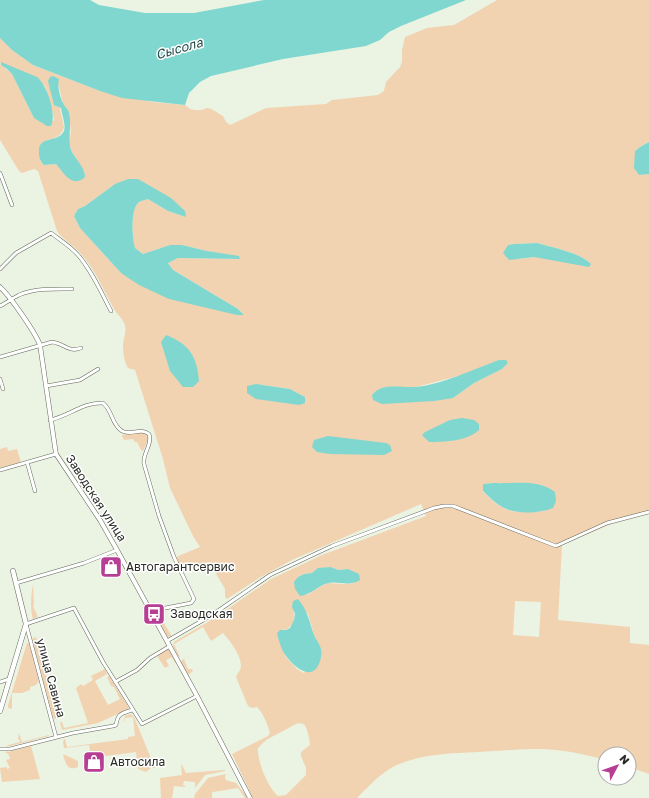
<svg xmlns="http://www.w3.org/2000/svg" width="649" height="798" font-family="'Golos Text',sans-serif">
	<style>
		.green { fill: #f1d3b1; fill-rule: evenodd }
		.water { fill: #7fd7d0 }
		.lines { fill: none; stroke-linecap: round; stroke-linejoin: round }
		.minor-casing { stroke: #61685a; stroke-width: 4 }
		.tertiary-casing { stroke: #61685a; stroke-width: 5 }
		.secondary-casing { stroke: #61685a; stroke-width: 5.5 }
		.minor { stroke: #fff; stroke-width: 3 }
		.tertiary { stroke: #fff; stroke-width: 4 }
		.secondary { stroke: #fff; stroke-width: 4.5 }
		.labels { text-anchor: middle; stroke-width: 3; stroke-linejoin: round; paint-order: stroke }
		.street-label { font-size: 12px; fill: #292c26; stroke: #fff }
		.poi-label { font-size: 12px; fill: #292c26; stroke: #fff; text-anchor: start }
		.water-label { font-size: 13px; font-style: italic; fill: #244d4a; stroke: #fff }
	</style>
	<rect width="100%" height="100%" fill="#ebf3e3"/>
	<!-- green -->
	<path class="green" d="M 497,0 L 649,0 L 649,142 L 640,147 L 635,151 L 639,175 L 649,174 L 649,514 L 618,521 L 562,545 L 558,620 L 630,627 L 630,643 L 649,645 L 649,774 L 629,767 L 629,754 L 605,754 L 605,760 C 584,754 561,749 539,749 C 518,749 498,751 478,752 C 452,753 424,754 399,764 C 382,771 370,785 357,798 L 253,798 L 232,754 L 268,736 L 270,733 C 268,725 263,713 257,707 L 252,708 L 248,706 L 236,677 C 237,673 241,671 241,666 C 241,655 230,641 223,633 L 211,641 L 203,627 L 174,644 L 180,657 L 178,656 L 173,646 L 174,642 L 211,620 L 212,618 L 229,608 L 271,579 L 322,555 L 426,516 L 421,504 L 292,560 L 259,578 L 227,599 L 225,597 L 225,589 L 209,562 L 183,573 L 176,557 L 200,547 L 193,536 L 170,488 L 163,459 L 135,370 L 128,368 C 124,362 123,352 123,344 C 124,336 128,329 123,321 C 121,317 116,313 114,309 C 103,290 96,270 81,254 C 74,245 62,239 57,231 L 38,171 L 34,169 L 22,173 L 19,171 L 0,140 L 0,64 L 12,74 L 34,118 L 54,121 L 53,114 L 45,86 L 0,63 L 0,38 L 12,50 L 33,65 L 100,91 L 153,102 L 185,105 L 190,109 L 195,110 L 202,110 L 207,108 C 214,109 217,113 223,116 L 226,122 L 230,125 L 266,108 L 326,104 L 332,100 L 378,95 L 384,91 L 386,82 L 400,67 L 402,62 L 402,50 L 405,37 L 427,28 L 454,25 ZM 53,76 L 58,83 L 63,104 L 68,110 L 71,132 L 69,141 L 71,150 L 85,173 L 71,180 L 56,164 L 45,165 L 41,162 L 39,157 L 47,140 C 55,138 62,136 64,127 ZM 115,184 L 186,217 L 168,211 L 148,199 C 145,200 141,201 139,202 C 130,209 132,238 135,248 L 143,254 L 170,245 L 182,245 L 240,259 L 178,258 L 168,263 L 173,270 L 238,309 L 244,315 L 121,273 L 80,228 L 74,216 L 78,209 L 85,206 ZM 537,243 C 553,248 579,252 591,264 L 534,257 L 518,259 L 508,245 L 514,244 ZM 508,363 L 502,369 L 474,383 L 453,398 L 382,387 L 416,387 ZM 256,384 L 290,389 L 305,397 ZM 493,483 L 511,484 L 546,511 C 534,511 520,514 508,510 C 499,507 490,498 483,492 L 483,484 ZM 331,567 L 338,570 L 348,569 L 355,583 L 344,584 L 329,583 L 321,586 L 307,595 L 298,577 L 304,574 L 312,573 L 318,569 ZM 293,601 L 308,614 L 314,635 L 321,649 L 304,673 L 297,669 L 285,656 L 283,629 L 285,630 C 301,622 291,612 293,601 ZM 515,601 L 541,602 L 539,637 L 513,635 ZM 298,723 L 304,724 C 308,730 309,738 310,745 L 301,752 L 301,756 L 306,768 L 306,775 L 286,795 L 278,796 C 268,788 257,761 258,748 L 266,740 Z
		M 143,432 L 149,435 L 148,440 L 143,451 L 141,450 L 137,442 L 135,442 L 133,439 L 124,440 L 122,436 L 122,435 Z
		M 7,447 L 8,451 L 17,449 L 21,462 L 0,468 L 0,449 Z
		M 33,585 L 34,605 L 33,606 L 38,617 L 33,619 C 30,612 31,592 33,585 Z
		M 157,611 L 171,635 L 172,636 L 169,637 L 167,636 L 155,614 Z
		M 36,637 L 58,719 L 55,719 L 53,717 L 32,639 Z
		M 27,643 L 29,643 L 39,681 L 36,685 L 30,687 L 30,690 L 22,693 L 12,693 L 12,709 L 8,708 L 8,705 Z
		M 200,649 L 184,659 L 188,669 L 192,669 L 193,671 L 188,675 L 181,662 L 182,660 Z
		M 166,650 L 170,650 L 177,662 L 175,663 L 172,657 L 166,660 L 169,666 L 165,668 L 157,656 Z
		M 105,669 L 107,674 L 95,681 L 108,705 L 120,699 L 114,687 L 111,686 L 107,677 L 109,676 L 128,706 L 129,709 L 98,723 L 62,730 L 60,722 L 62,722 L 64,728 L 88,723 L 76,688 L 81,684 L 83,686 L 93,680 L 91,676 Z
		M 131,714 L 134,717 L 155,768 L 151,768 L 146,772 L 138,769 L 136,752 L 91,758 L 89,745 L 64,748 L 63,742 L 64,739 L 65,739 L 67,747 L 128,739 L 128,737 L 135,736 L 133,717 L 125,718 L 125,722 L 124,720 L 125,716 Z
		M 19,733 L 22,742 L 49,735 L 49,736 L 6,747 L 8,745 L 20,742 L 19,739 L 18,739 Z
		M 31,746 L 40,779 L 2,782 L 0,768 L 7,767 L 7,769 L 10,768 L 6,760 L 10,759 L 8,753 L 6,754 L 6,751 L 0,751 L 5,750 L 8,752 Z
		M 63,754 L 78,761 L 78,767 C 67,772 65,762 63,754 Z
		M 181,765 L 182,765 L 186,773 L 225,770 L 225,771 L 205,775 L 195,788 L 195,782 L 184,781 L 183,785 L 185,786 L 185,787 L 174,786 L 172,798 L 161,798 L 160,778 L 182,775 Z
		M 226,774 L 225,777 L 226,780 L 236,783 L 248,798 L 245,798 L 238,788 L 213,792 L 212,793 L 212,798 L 194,798 L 195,794 L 208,778 Z"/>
	<!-- water -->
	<path class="water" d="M 0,0 L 90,0 L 99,5 L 145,13 L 194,13 L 264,0 L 466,0 L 401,26 L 389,32 L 380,40 L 366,46 L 283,59 L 211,76 L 200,82 L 189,93 L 185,105 L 122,98 L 100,91 L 33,65 L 12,50 L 0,38 Z
		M 1,62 L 37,77 C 47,85 57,114 51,126 L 47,126 L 34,118 L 12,74 L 7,69 L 1,65 Z
		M 53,76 L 59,79 C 57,86 60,97 63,103 C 64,106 67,108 68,110 C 73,123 67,138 71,150 C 75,159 85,167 85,177 C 72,189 64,173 56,164 L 44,165 C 41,162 39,159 39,154 C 37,134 58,144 64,131 C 66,125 62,115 61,108 L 54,105 L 48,81 L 50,77 Z
		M 649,142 L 649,174 L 639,175 L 634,168 L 635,151 L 640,147 Z
		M 128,179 L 138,179 L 171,198 L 185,211 L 186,217 L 168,211 L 148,199 C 145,200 141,201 139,202 C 130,209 132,238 135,248 L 143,254 L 170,245 L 182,245 L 207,251 L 239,256 L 240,259 L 178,258 L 168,263 L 173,270 L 238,309 L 244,315 L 237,315 L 169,299 L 139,285 L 121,273 L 80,228 L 74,216 L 78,209 L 85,206 L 115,184 Z
		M 537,243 C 553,248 579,252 591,264 L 589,267 L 534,257 L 509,260 L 503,253 L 508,245 L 514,244 Z
		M 166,335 C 189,344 197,356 199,381 L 193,387 L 183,387 L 170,371 L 161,342 Z
		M 499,360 L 506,360 L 508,363 L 502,369 L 474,383 L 453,398 L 434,401 L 382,404 L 373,400 L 372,395 C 382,382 400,388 415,387 C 441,385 474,369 499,360 Z
		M 256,384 L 290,389 L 305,397 L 305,403 L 299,405 L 256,399 L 247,393 L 247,386 Z
		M 462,418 L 474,420 L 479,424 L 479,430 C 467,441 445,442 429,442 L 422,435 L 425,432 L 450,420 Z
		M 328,436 L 386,443 L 390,445 L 392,451 L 384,455 L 330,454 L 317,452 L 312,447 L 314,440 Z
		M 493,483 C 514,484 538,479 555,492 L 556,501 L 553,508 C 541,513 521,514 509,510 C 499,507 490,498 483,491 L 483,484 Z
		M 331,567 L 338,570 L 348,569 L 359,574 L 360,580 C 349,587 340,581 329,583 C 318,585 311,595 300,596 L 295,589 L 294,582 L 298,577 L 304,574 L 312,573 L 318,568 Z
		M 298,599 C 308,611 309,621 314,635 C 316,640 320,644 321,649 C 322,654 321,659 319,664 C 311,682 293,666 286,656 C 281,649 279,641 277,633 L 280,630 L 286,630 L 290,628 L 294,620 L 295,614 L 292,607 L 293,601 Z"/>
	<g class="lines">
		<!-- minor casing -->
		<g class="minor-casing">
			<path id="minor" d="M 0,173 L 12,205
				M 0,269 L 16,253 L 51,233 C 60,240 70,246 78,255 C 92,271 101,292 111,311
				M 0,306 C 6,303 13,298 19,295 C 36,288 55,289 72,289
				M 0,357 L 52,342 C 64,343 68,353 81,348
				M 0,379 L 3,389
				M 46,386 L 80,380 L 98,369
				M 50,420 C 69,416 83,402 103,403 C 113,411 111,424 122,431 C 131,436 140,427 149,434 C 153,444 142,454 144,464 L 159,516 L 174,557 L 194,599 L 191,603 L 150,611
				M 27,462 L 35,491
				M 0,470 L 56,454
				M 16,583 L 84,563 L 117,550
				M 167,641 L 212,615 L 270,575 L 332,546 L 434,508 L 444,506 L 453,506 L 556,546 L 607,523 L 649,512
				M 0,682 L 9,679
				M 115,682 L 137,670 L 150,658 L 170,646
				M 56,737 L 26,624 L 74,608 L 103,662 L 142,724 L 197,696
				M 0,749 L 10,749 L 73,733 L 113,726 L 116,725 C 118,713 121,714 132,710"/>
		</g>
		<!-- tertiary casing -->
		<g class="tertiary-casing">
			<path id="tertiary" d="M 0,287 C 10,296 35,332 40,345 L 56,454 L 100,520 L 117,550 L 197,696 L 250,798"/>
		</g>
		<!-- secondary casing -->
		<g class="secondary-casing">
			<path id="secondary" d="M 0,711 L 26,624 L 13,571"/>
		</g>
		<!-- minor -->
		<use href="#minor" class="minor"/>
		<!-- tertiary -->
		<use href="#tertiary" class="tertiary"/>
		<!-- secondary -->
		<use href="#secondary" class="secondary"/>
	</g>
	<!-- icons -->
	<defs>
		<g id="shop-square" transform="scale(1.15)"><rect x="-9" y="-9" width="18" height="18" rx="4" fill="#b63e93" stroke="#fff"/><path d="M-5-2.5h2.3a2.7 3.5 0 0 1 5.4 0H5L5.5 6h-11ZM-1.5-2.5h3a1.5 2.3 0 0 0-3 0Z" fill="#fff"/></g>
		<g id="bus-square" transform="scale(1.15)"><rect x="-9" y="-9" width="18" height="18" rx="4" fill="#b63e93" stroke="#fff"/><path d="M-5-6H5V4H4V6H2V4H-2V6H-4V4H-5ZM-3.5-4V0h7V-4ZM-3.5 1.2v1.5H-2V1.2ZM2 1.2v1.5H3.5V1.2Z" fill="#fff"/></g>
	</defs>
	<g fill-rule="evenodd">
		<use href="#shop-square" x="111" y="567"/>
		<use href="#bus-square" x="154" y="614"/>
		<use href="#shop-square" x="94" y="762"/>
	</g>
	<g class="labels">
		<!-- street labels -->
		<g class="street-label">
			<text transform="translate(96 498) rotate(57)" y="4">Заводская улица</text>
			<text transform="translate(51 678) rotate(75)" y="4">улица Савина</text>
		</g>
		<!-- poi labels -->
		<g class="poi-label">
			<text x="126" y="571">Автогарантсервис</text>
			<text x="170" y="618">Заводская</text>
			<text x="110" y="766">Автосила</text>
		</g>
		<!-- water labels -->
		<g class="water-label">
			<text transform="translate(179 48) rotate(-16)" y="5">Сысола</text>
		</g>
	</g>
	<!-- north arrow -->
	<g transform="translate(617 766) rotate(49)"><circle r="19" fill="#ffffff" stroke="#a9aba8"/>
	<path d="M0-3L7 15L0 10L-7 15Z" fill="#b63e93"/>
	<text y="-6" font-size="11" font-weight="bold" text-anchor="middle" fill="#292c26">N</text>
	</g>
</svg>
